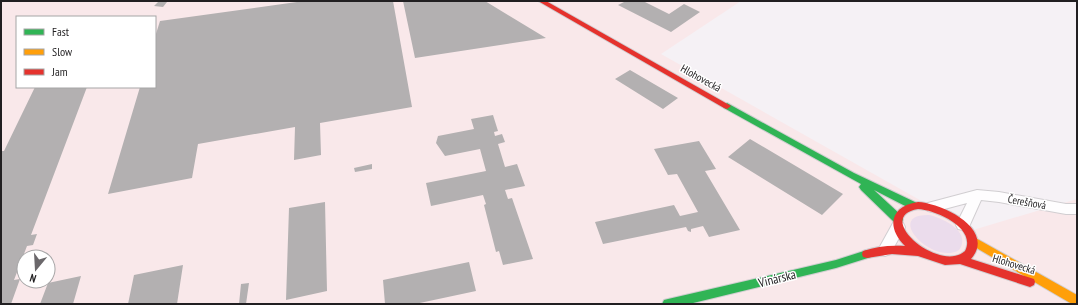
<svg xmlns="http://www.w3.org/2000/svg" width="1078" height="305" font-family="'PT Sans Narrow',sans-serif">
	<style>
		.industrial { fill: #f9e8ea; fill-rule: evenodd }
		.green { fill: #ebdcec }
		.building { fill: #b3b0b1 }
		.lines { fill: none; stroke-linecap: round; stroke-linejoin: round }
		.street-casing { stroke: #d1ced1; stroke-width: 2 }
		.fast-casing { stroke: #d1ced1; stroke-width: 2 }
		.slow-casing { stroke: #d1ced1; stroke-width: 2 }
		.jam-casing { stroke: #d1ced1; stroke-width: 2 }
		.street { fill: #fefdfe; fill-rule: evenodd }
		.fast { fill: #30b455; fill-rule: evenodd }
		.slow { fill: #ff9f0a; fill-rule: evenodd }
		.jam { fill: #e5322d; fill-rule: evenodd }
		.labels { text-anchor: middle; stroke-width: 3; stroke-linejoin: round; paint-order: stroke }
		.street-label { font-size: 11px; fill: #211f21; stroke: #fff }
		.near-street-label { font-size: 13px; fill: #211f21; stroke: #fff }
	</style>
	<rect width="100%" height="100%" fill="#f5f1f5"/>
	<!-- industrial -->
	<path class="industrial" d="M 1,1 L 741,1 L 661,54 L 973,230 L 1077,199 L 1077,304 L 1,304 ZM 17,17 L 155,17 L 155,87 L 17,87 ZM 24,257 L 48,257 L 48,281 L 24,281 Z"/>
	<!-- green -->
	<path class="green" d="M 929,215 C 943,218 972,232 959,250 C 933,266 883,214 929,215 Z"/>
	<!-- building -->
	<path class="building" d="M 159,1 L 167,2 L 163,7 L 154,6 Z
		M 304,1 L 393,1 L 412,107 L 320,123 L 321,155 L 294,160 L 295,127 L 198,144 L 192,178 L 108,194 L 140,87 L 155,87 L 155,37 L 160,21 Z
		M 403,1 L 485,1 L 546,38 L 415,58 Z
		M 626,1 L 643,1 L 669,14 L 684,4 L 700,12 L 671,32 L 618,5 Z
		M 630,70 L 678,98 L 663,109 L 615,79 Z
		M 35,87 L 87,87 L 31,235 L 37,234 L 33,245 L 27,246 L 14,280 L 20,279 L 11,304 L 1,304 L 1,151 L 4,151 Z
		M 493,115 L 498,131 L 494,132 L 495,136 L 502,134 L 505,142 L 498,144 L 505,167 L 517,164 L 525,186 L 505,190 L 508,199 L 512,198 L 533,259 L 503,265 L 499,251 L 496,252 L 484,205 L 486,204 L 483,195 L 431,206 L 426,183 L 486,171 L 480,149 L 445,156 L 436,143 L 438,136 L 474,129 L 471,119 Z
		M 750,139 L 843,194 L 822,215 L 728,157 Z
		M 699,141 L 716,169 L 705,171 L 740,230 L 709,237 L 703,226 L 691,229 L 691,232 L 688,231 L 686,227 L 603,244 L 595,222 L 674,205 L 680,216 L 698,212 L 677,174 L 668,175 L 654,149 Z
		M 372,164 L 372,169 L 355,172 L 354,168 Z
		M 325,202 L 327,291 L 286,300 L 289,208 Z
		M 469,262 L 476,291 L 415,304 L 385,304 L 383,280 Z
		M 183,265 L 177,304 L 128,304 L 134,275 Z
		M 81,276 L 73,304 L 40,304 L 48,283 Z
		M 249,283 L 246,304 L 239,304 L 241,284 Z"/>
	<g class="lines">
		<!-- street casing -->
		<g class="street-casing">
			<path id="street" d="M 977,190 L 999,192 L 1066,204 L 1077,204 L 1077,214 L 1066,214 L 999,202 L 981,200 L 968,229 L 963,230 L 958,229 L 956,225 L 967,203 L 933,212 L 928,211 L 926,207 L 928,203 Z
				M 898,222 L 903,223 L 905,227 L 903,231 L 890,254 L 885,256 L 880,254 L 878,250 L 893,223 Z"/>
		</g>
		<!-- fast casing -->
		<g class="fast-casing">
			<path id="fast" d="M 727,103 L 854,173 L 917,203 L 919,206 L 917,209 L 911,209 L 874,190 L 902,216 L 903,219 L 902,222 L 898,223 L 894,222 L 861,190 L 859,187 L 861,184 L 724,108 L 723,106 Z
				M 867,250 L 871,251 L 872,254 L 871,257 L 836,268 L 689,304 L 662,304 L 664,300 L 668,299 L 836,260 Z"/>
		</g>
		<!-- slow casing -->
		<g class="slow-casing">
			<path id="slow" d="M 972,236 L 1077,295 L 1077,304 L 1072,304 L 968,243 L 967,240 L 968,237 Z"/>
		</g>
		<!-- jam casing -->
		<g class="jam-casing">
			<path id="jam" d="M 538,1 L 546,1 L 731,106 L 727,109 L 724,108 Z
				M 918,202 C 941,203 997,229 971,259 L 1034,279 L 1035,282 L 1034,285 L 1030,287 L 960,264 L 945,265 L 918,256 L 892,254 L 867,258 L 863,257 L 862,254 L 863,251 C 877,246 891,245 905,246 C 886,227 890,206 918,202 ZM 918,209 C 936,210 977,228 965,251 C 940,274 872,217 918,209 Z"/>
		</g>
		<!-- street -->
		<use href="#street" class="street"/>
		<!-- fast -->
		<use href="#fast" class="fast"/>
		<!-- slow -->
		<use href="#slow" class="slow"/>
		<!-- jam -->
		<use href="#jam" class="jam"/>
	</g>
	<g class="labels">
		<!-- street labels -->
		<g class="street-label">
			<text transform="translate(701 78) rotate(29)" y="4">Hlohovecká</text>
			<text transform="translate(1027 202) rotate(10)" y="4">Čerešňová</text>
			<text transform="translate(1014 264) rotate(17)" y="4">Hlohovecká</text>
		</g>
		<!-- near-street labels -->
		<g class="near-street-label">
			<text transform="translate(777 278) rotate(-14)" y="5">Vinárska</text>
		</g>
	</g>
	<!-- border -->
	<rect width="1078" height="305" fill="none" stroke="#211f21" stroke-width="4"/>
	<!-- legend -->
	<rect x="16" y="16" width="140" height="72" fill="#ffffff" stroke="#a6a5a6"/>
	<rect x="24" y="29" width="20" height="6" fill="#30b455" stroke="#a6a5a6"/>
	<text x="52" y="36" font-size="12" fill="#211f21">Fast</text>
	<rect x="24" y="49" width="20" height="6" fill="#ff9f0a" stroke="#a6a5a6"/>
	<text x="52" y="56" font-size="12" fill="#211f21">Slow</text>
	<rect x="24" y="69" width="20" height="6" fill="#e5322d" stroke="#a6a5a6"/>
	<text x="52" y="76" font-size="12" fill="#211f21">Jam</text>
	<!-- north arrow -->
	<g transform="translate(36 269) rotate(198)"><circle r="19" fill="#ffffff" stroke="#a6a5a6"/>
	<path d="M0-3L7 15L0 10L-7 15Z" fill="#6b686b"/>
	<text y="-6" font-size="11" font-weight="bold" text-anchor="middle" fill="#211f21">N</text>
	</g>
</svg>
